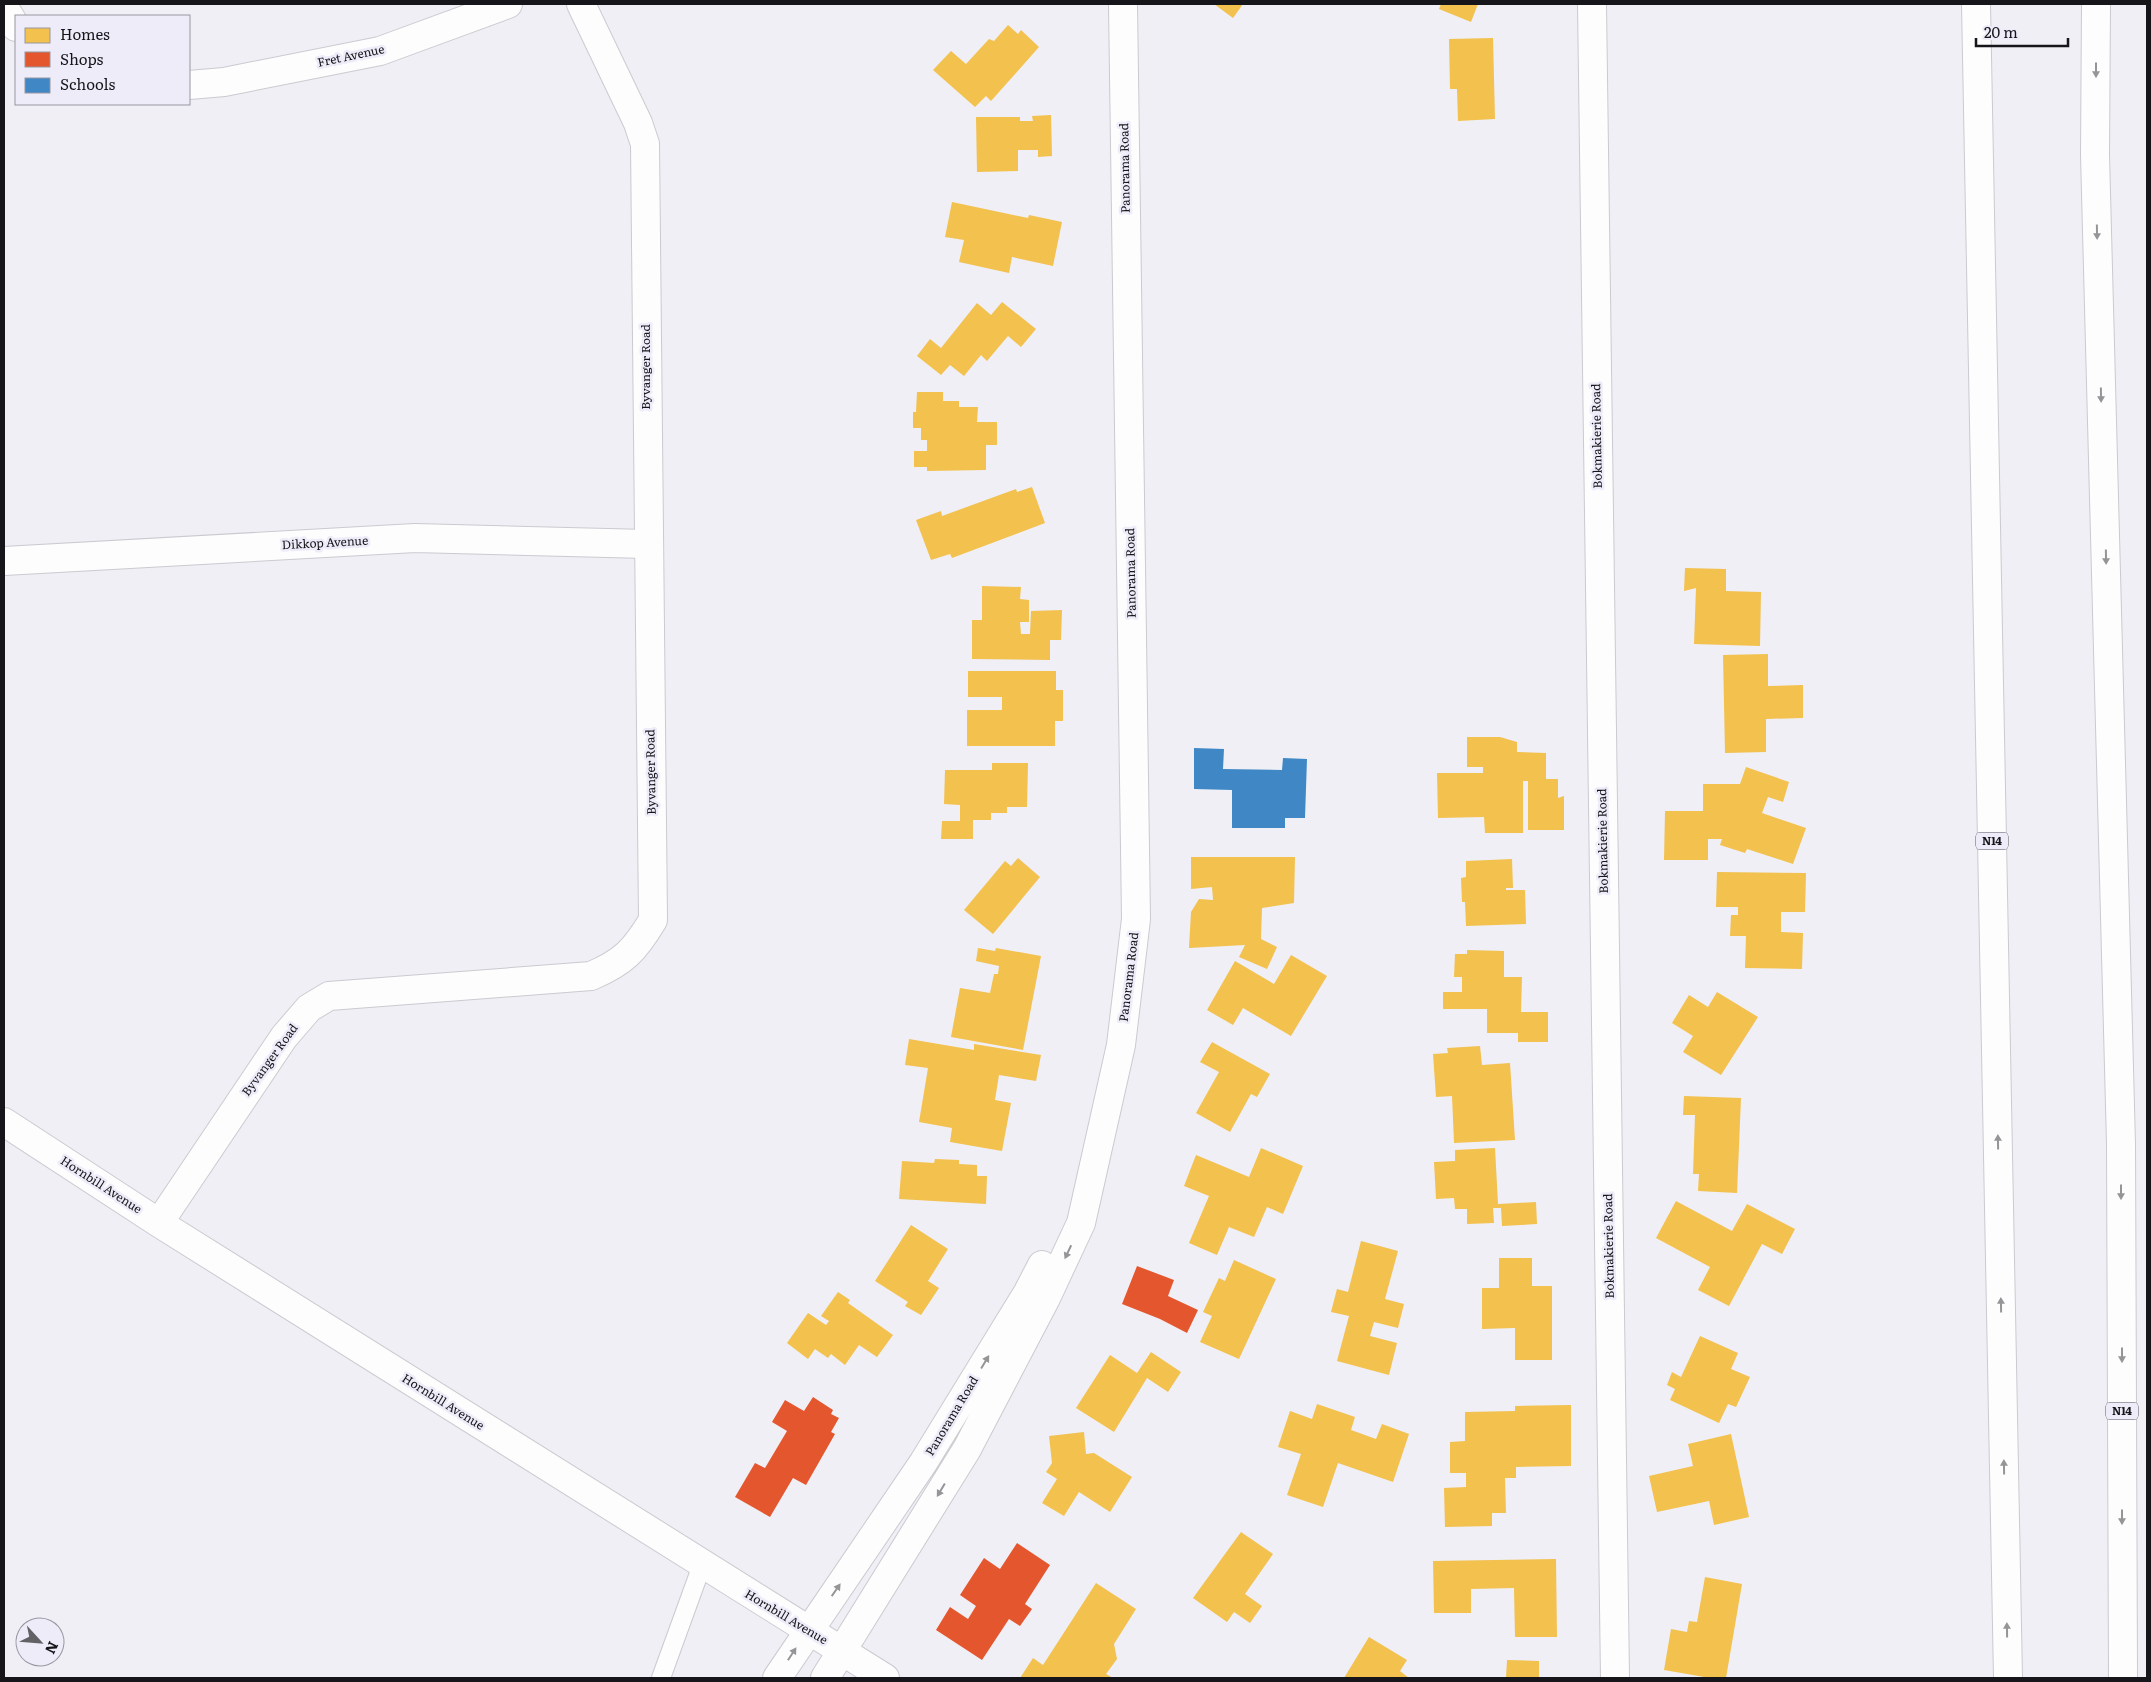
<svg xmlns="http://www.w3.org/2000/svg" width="2151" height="1682" font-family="Literata,serif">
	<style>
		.homes { fill: #f2c14e }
		.shops { fill: #e4572e }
		.schools { fill: #3f88c5 }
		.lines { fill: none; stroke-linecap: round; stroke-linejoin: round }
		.lane-casing { stroke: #cbcacf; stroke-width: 20 }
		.street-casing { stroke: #cbcacf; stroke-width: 30 }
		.secondary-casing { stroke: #cbcacf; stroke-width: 30 }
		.highway-casing { stroke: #cbcacf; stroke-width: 30 }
		.lane { stroke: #fdfdfe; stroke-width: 18 }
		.street { stroke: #fdfdfe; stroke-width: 28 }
		.secondary { stroke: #fdfdfe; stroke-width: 28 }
		.highway { stroke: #fdfdfe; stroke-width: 28 }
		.oneway { fill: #959597 }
		.labels { text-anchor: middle; stroke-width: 5; stroke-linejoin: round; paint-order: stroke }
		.shield { fill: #eeecf9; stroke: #57565c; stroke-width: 1 }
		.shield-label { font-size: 11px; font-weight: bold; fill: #161519 }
		.street-label { font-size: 12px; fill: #161519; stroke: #eeecf9 }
	</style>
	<rect width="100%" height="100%" fill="#f0eff6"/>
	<!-- homes -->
	<path class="homes" d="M 1214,4 L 1243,4 L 1233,18 Z
		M 1441,4 L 1478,4 L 1471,22 L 1439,9 Z
		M 1008,25 L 1018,34 L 1021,30 L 1039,47 L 991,101 L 986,96 L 975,107 L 933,70 L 951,51 L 966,64 L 989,39 L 994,41 Z
		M 1493,38 L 1495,119 L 1458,121 L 1457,89 L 1450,89 L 1449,39 Z
		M 1051,115 L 1052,156 L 1038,157 L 1038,150 L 1018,150 L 1018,171 L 977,172 L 976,117 L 1020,117 L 1020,121 L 1033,121 L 1032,116 Z
		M 952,202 L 1028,218 L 1029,215 L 1062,222 L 1053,266 L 1012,257 L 1009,273 L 959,262 L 964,240 L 945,237 Z
		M 1002,302 L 1036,329 L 1021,347 L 1008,336 L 987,361 L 981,355 L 964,376 L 950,365 L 941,375 L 917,356 L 930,339 L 941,348 L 977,303 L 991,315 Z
		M 917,392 L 943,392 L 943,401 L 959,401 L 959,407 L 978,407 L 977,422 L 997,422 L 997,445 L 986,445 L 986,470 L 927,471 L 927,467 L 914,467 L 914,451 L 927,451 L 927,440 L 921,440 L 921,428 L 913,428 L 913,412 L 916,412 Z
		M 1032,487 L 1045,523 L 952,558 L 950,554 L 931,560 L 916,520 L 941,511 L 942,516 L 1016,489 L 1017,492 Z
		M 1685,568 L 1726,569 L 1726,591 L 1761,592 L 1760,646 L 1694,644 L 1696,588 L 1684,591 Z
		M 982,586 L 1021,587 L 1020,599 L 1029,600 L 1029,622 L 1020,622 L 1021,634 L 1030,634 L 1031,611 L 1062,610 L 1061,640 L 1050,640 L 1050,660 L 972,659 L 972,620 L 982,620 Z
		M 1768,654 L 1768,686 L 1803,685 L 1803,718 L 1766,719 L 1766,752 L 1725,753 L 1723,655 Z
		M 968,671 L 1056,671 L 1056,690 L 1063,690 L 1063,721 L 1055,721 L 1055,746 L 967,746 L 967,710 L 1002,710 L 1002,697 L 968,697 Z
		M 1467,737 L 1500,737 L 1517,742 L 1517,752 L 1546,753 L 1546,779 L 1558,779 L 1558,798 L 1564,796 L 1564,830 L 1528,830 L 1528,781 L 1523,781 L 1523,833 L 1485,833 L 1484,817 L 1438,818 L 1437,773 L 1483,773 L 1483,767 L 1467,767 Z
		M 992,763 L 1028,763 L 1027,807 L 1007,807 L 1007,813 L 991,813 L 991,820 L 973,820 L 973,839 L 941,839 L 942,821 L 960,821 L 960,805 L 944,804 L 945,770 L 992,770 Z
		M 1746,767 L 1789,782 L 1783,802 L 1768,797 L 1762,813 L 1806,828 L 1793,864 L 1747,849 L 1745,853 L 1720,845 L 1722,839 L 1708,839 L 1708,860 L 1664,860 L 1665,811 L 1703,811 L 1703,784 L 1740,784 Z
		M 1191,857 L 1295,857 L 1294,903 L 1262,908 L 1261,939 L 1277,947 L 1267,969 L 1239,957 L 1245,945 L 1189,948 L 1191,912 L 1199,899 L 1213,900 L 1212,887 L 1191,889 Z
		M 1018,858 L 1040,877 L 993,934 L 964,910 L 1005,861 L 1011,866 Z
		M 1512,859 L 1513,888 L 1506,888 L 1506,890 L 1525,890 L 1526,924 L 1466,926 L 1465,902 L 1462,902 L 1461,878 L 1466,877 L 1466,861 Z
		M 1717,872 L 1806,873 L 1805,912 L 1781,912 L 1781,932 L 1803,933 L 1802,969 L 1745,968 L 1746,936 L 1730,936 L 1731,915 L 1738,915 L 1738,907 L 1716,907 Z
		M 978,948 L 995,951 L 996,948 L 1041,956 L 1023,1050 L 951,1037 L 960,988 L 990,993 L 994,974 L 998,974 L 999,966 L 976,961 Z
		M 1467,950 L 1504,951 L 1504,977 L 1522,977 L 1521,1012 L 1548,1012 L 1548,1042 L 1518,1042 L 1518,1033 L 1487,1033 L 1487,1009 L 1443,1009 L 1443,992 L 1462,992 L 1462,977 L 1454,977 L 1455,954 L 1467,954 Z
		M 1291,955 L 1327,976 L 1291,1036 L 1243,1008 L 1233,1025 L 1207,1010 L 1235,961 L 1274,984 Z
		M 1717,992 L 1758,1017 L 1721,1075 L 1683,1052 L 1693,1036 L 1672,1023 L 1689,995 L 1708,1007 Z
		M 909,1039 L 974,1050 L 974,1044 L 1041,1055 L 1036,1081 L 999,1075 L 995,1100 L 1011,1103 L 1002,1151 L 950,1142 L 952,1128 L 919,1122 L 928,1068 L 905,1065 Z
		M 1212,1042 L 1270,1074 L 1257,1097 L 1251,1094 L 1230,1132 L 1196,1113 L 1219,1072 L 1200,1062 Z
		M 1480,1046 L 1482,1065 L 1510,1063 L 1515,1140 L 1454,1143 L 1452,1096 L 1436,1097 L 1433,1054 L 1448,1053 L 1447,1048 Z
		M 1684,1096 L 1741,1098 L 1737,1193 L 1698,1191 L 1699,1174 L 1693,1174 L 1695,1115 L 1683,1115 Z
		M 1261,1148 L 1303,1166 L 1283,1214 L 1267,1207 L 1254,1237 L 1229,1227 L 1217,1255 L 1189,1243 L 1209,1196 L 1184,1186 L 1196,1155 L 1249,1177 Z
		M 1495,1148 L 1498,1204 L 1536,1202 L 1537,1224 L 1502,1226 L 1501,1208 L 1493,1208 L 1494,1223 L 1467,1224 L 1467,1209 L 1455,1209 L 1454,1198 L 1436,1199 L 1434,1162 L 1455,1161 L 1455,1150 Z
		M 935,1159 L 959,1160 L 959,1164 L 977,1165 L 977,1176 L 987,1176 L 986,1204 L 899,1199 L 902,1161 L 934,1163 Z
		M 1676,1201 L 1732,1231 L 1747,1204 L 1795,1229 L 1782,1254 L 1762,1244 L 1729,1306 L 1698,1290 L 1710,1267 L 1656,1238 Z
		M 911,1225 L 948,1249 L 928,1281 L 939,1288 L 921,1315 L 905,1306 L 908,1302 L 875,1281 Z
		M 1361,1241 L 1398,1251 L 1385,1299 L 1404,1304 L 1398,1328 L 1374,1322 L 1370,1336 L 1397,1343 L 1389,1375 L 1337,1361 L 1349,1316 L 1331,1312 L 1337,1289 L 1348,1292 Z
		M 1499,1258 L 1532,1258 L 1532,1286 L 1552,1286 L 1552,1360 L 1515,1360 L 1515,1328 L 1482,1329 L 1482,1288 L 1499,1288 Z
		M 1234,1260 L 1276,1279 L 1239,1359 L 1200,1342 L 1212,1316 L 1203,1312 L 1219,1278 L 1225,1281 Z
		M 838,1292 L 850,1300 L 848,1303 L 893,1335 L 877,1357 L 859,1345 L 845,1365 L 831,1354 L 828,1358 L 815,1349 L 808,1359 L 787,1343 L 808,1313 L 826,1325 L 829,1321 L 821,1316 Z
		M 1700,1336 L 1738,1353 L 1731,1369 L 1750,1377 L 1736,1407 L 1728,1404 L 1719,1423 L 1670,1400 L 1675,1389 L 1667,1385 L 1672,1372 L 1681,1377 Z
		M 1151,1352 L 1181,1372 L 1168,1392 L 1147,1378 L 1114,1432 L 1076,1408 L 1110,1355 L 1137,1373 Z
		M 1317,1404 L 1355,1417 L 1351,1430 L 1376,1439 L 1382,1424 L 1409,1434 L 1393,1482 L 1338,1463 L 1323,1507 L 1287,1495 L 1301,1454 L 1278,1447 L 1290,1411 L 1312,1419 Z
		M 1571,1405 L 1571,1466 L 1516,1467 L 1516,1478 L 1505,1478 L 1506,1513 L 1492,1513 L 1492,1526 L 1445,1527 L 1444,1488 L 1466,1487 L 1466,1473 L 1450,1473 L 1450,1442 L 1465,1441 L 1465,1412 L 1515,1411 L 1515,1406 Z
		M 1084,1432 L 1086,1454 L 1094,1453 L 1132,1477 L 1110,1512 L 1079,1492 L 1064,1516 L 1042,1503 L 1057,1479 L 1046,1472 L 1052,1463 L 1049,1436 Z
		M 1731,1434 L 1749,1517 L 1714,1525 L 1709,1501 L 1657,1512 L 1649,1476 L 1693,1466 L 1688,1444 Z
		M 1241,1532 L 1273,1554 L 1245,1594 L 1262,1606 L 1250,1623 L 1234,1612 L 1227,1622 L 1193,1598 Z
		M 1556,1559 L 1557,1637 L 1515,1637 L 1514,1588 L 1471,1589 L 1471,1613 L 1434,1613 L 1433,1561 Z
		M 1705,1577 L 1742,1584 L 1726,1678 L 1710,1678 L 1664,1670 L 1671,1629 L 1687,1632 L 1689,1621 L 1697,1622 Z
		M 1096,1583 L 1136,1609 L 1114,1644 L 1117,1659 L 1106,1674 L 1113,1678 L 1020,1678 L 1033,1658 L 1043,1665 Z
		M 1369,1637 L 1407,1660 L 1400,1671 L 1409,1678 L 1344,1678 Z
		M 1507,1660 L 1539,1661 L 1539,1678 L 1506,1678 Z"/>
	<!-- shops -->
	<path class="shops" d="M 1137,1266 L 1174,1280 L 1168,1296 L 1198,1310 L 1187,1333 L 1160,1319 L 1122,1304 Z
		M 813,1397 L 833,1410 L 831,1414 L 839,1418 L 831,1432 L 835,1434 L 806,1485 L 793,1478 L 770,1517 L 735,1497 L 755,1463 L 765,1468 L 787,1431 L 772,1422 L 785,1400 L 804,1411 Z
		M 1017,1543 L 1050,1565 L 1025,1604 L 1032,1609 L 1020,1626 L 1009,1619 L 982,1660 L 936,1630 L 950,1607 L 968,1619 L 976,1606 L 960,1595 L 984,1558 L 1000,1569 Z"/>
	<!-- schools -->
	<path class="schools" d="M 1194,748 L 1224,749 L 1223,769 L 1282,770 L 1283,758 L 1307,759 L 1305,818 L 1285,818 L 1285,828 L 1232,828 L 1232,790 L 1194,789 Z"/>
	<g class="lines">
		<!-- lane casing -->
		<g class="lane-casing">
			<path id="lane" d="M 661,1678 L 702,1565"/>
		</g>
		<!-- street casing -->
		<g class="street-casing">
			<path id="street" d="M 1592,4 L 1615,1678
				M 4,7 L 16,27
				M 189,85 L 224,82 L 380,51 L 508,4
				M 4,561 L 415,538 L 647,544
				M 4,1122 L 159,1223 L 885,1678
				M 159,1223 L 284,1037 L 309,1008 L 329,996 L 591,976 C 624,962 635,950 653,920 L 645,144 L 638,123 L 581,4"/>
		</g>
		<!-- secondary casing -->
		<g class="secondary-casing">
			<path id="secondary" d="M 777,1678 L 923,1463 L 1028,1292 L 1042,1265
				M 825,1678 L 967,1449 L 1046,1298 L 1081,1223 L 1121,1045 L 1136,919 L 1123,4"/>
		</g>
		<!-- highway casing -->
		<g class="highway-casing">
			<path id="highway" d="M 1976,4 L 2008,1678
				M 2096,4 L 2095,155 L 2121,1144 L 2123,1678"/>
		</g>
		<!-- lane -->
		<use href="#lane" class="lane"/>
		<!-- street -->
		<use href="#street" class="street"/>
		<!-- secondary -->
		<use href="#secondary" class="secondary"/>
		<!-- highway -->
		<use href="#highway" class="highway"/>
	</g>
	<!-- one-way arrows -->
	<defs><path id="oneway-solid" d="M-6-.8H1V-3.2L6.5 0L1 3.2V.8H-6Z" transform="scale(1.25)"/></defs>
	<g class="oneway">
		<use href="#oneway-solid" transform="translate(2096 70) rotate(90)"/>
		<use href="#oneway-solid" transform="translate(2097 232) rotate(89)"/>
		<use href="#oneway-solid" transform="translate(2101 395) rotate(89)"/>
		<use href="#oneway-solid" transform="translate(2106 557) rotate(89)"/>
		<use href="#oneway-solid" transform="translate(1998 1142) rotate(-91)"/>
		<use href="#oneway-solid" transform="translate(2121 1192) rotate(90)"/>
		<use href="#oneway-solid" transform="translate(1068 1252) rotate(115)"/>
		<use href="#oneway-solid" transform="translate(2001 1305) rotate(-91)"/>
		<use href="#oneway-solid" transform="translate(2122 1355) rotate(90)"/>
		<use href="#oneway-solid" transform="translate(985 1362) rotate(-59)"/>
		<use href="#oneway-solid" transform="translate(2004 1467) rotate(-91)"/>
		<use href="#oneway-solid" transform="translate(941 1490) rotate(121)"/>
		<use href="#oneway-solid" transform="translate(2122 1517) rotate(90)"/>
		<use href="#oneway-solid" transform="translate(836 1590) rotate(-55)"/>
		<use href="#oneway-solid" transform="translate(2007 1630) rotate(-91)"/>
		<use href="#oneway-solid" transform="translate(792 1654) rotate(-57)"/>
	</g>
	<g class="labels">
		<!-- shield labels -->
		<g class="shield">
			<rect x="1976" y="832.5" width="32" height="17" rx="4"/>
			<rect x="2106" y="1402.5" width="32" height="17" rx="4"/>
		</g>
		<g class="shield-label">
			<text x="1992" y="845">N14</text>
			<text x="2122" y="1415">N14</text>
		</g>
		<!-- street labels -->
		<g class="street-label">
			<text transform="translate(351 56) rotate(-12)" y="4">Fret Avenue</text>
			<text transform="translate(1125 168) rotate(-91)" y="4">Panorama Road</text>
			<text transform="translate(646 367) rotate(-90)" y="4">Byvanger Road</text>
			<text transform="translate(1597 436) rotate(-91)" y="4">Bokmakierie Road</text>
			<text transform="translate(325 543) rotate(-3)" y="4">Dikkop Avenue</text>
			<text transform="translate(1131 573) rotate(-91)" y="4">Panorama Road</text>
			<text transform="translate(651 772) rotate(-91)" y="4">Byvanger Road</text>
			<text transform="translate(1603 841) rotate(-91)" y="4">Bokmakierie Road</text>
			<text transform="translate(1129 977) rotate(-83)" y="4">Panorama Road</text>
			<text transform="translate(270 1060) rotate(-54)" y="4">Byvanger Road</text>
			<text transform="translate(101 1185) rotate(33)" y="4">Hornbill Avenue</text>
			<text transform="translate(1609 1246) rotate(-91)" y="4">Bokmakierie Road</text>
			<text transform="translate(443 1402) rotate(32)" y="4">Hornbill Avenue</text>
			<text transform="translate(952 1416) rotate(-59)" y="4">Panorama Road</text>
			<text transform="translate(786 1617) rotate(31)" y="4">Hornbill Avenue</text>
		</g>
	</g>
	<!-- border -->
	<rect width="2151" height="1682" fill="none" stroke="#161519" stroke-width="10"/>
	<!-- legend -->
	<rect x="15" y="15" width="175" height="90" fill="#eeecf9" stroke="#98969f"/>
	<rect x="25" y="28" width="25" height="15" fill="#f2c14e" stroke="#98969f"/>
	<text x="60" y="40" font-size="15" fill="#161519">Homes</text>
	<rect x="25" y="52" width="25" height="15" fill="#e4572e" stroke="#98969f"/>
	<text x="60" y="65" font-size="15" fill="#161519">Shops</text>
	<rect x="25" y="78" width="25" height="15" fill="#3f88c5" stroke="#98969f"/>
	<text x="60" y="90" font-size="15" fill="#161519">Schools</text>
	<!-- north arrow -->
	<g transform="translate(40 1642) rotate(116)"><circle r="24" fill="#eeecf9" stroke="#98969f"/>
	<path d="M0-4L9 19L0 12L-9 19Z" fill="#626166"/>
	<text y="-8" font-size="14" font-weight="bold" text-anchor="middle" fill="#161519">N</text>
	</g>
	<!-- scale -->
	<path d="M1976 38v8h92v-8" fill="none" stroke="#161519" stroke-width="2.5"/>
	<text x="1984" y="38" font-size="15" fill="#161519" stroke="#eeecf9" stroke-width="4" paint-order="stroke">20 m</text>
</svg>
